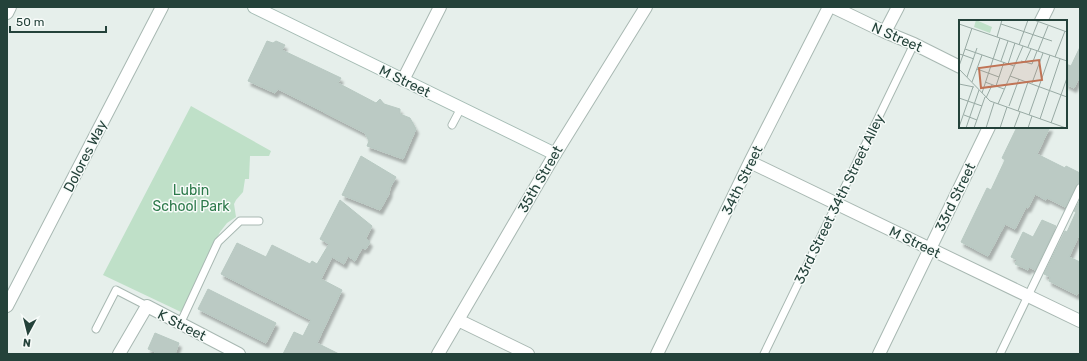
<svg xmlns="http://www.w3.org/2000/svg" width="1087" height="361" font-family="Rubik,sans-serif">
	<style>
		.green { fill: #bfe0c8 }
		.building { fill: #bbcac4; stroke: #b8c9c2; filter: url(#shadow) }
		.lines { fill: none; stroke-linecap: round; stroke-linejoin: round }
		.lane-casing { stroke: #a8b8b2; stroke-width: 9 }
		.street-casing { stroke: #a8b8b2; stroke-width: 14 }
		.secondary-casing { stroke: #a4bbb3; stroke-width: 14 }
		.lane { stroke: #fff; stroke-width: 7 }
		.street { stroke: #fff; stroke-width: 12 }
		.secondary { stroke: #fff; stroke-width: 12 }
		.labels { text-anchor: middle; stroke-width: 3; stroke-linejoin: round; paint-order: stroke }
		.street-label { font-size: 14px; fill: #24423a; stroke: #f7fbf9 }
		.park-label { font-size: 14px; fill: #2d7a4b; stroke: #f7fbf9 }
		.inset-road { fill: none; stroke: #98aaa4; stroke-width: 1 }
		.view { fill: #c07456; fill-opacity: 0.15; stroke: #c07456; stroke-width: 2 }
		.inset-edge { fill: none; stroke: #24423a; stroke-width: 2 }
	</style>
	<defs>
		<filter id="shadow"><feDropShadow dx="2.5" dy="4.5" stdDeviation="1" flood-color="#0004"/></filter>
	</defs>
	<rect width="100%" height="100%" fill="#e6efeb"/>
	<!-- green -->
	<path class="green" d="M 191,106 L 271,151 L 269,156 L 250,156 L 249,179 L 245,179 L 243,192 L 236,200 L 234,204 L 236,217 L 227,223 L 220,232 L 181,312 L 103,275 Z"/>
	<!-- building -->
	<path class="building" d="M 267,41 L 273,43 L 276,41 L 285,45 L 282,50 L 341,78 L 338,83 L 376,103 L 380,99 L 384,104 L 400,109 L 400,114 L 410,118 L 416,129 L 403,159 L 367,146 L 369,141 L 365,133 L 278,89 L 275,93 L 248,81 Z
		M 1080,47 L 1080,76 L 1074,88 L 1066,84 L 1066,64 L 1071,66 Z
		M 1017,127 L 1050,127 L 1037,154 L 1065,168 L 1066,166 L 1080,173 L 1080,183 L 1076,186 L 1065,207 L 1047,198 L 1046,200 L 1035,194 L 1028,208 L 1026,207 L 1015,229 L 1005,224 L 988,256 L 961,242 L 987,188 L 991,190 L 1005,160 L 1002,158 Z
		M 361,156 L 396,177 L 390,188 L 389,194 L 380,210 L 342,195 Z
		M 340,200 L 372,226 L 366,238 L 370,242 L 366,249 L 362,248 L 355,261 L 348,256 L 344,264 L 332,257 L 321,279 L 342,290 L 317,343 L 339,354 L 283,354 L 294,332 L 303,336 L 311,320 L 221,274 L 237,243 L 266,257 L 272,245 L 310,264 L 312,261 L 317,264 L 329,244 L 320,239 Z
		M 1080,200 L 1080,233 L 1069,257 L 1080,262 L 1080,289 L 1077,295 L 1049,281 L 1050,277 L 1044,274 L 1065,231 L 1067,232 L 1076,212 L 1074,211 Z
		M 1042,220 L 1056,226 L 1035,270 L 1029,267 L 1028,270 L 1015,264 L 1017,260 L 1011,257 L 1023,232 L 1033,237 Z
		M 208,289 L 276,323 L 266,343 L 198,309 Z
		M 155,333 L 179,343 L 175,354 L 159,354 L 148,349 Z"/>
	<g class="lines">
		<!-- lane casing -->
		<g class="lane-casing">
			<path id="lane" d="M 452,125 L 461,108
				M 180,324 L 218,242 L 240,221 L 259,221
				M 96,329 L 116,290 L 147,306
				M 764,354 L 914,44
				M 1000,354 L 1080,188"/>
		</g>
		<!-- street casing -->
		<g class="street-casing">
			<path id="street" d="M 833,7 L 885,32 L 914,44 L 960,67
				M 7,13 L 10,7
				M 1041,21 L 1048,7
				M 885,32 L 898,7
				M 403,80 L 440,7
				M 750,162 L 1080,321
				M 7,306 L 162,7
				M 458,320 L 528,354
				M 119,354 L 147,306 L 239,354
				M 438,354 L 555,154 L 646,7
				M 657,354 L 750,162 L 829,7
				M 879,354 L 989,127"/>
		</g>
		<!-- secondary casing -->
		<g class="secondary-casing">
			<path id="secondary" d="M 254,7 L 555,154"/>
		</g>
		<!-- lane -->
		<use href="#lane" class="lane"/>
		<!-- street -->
		<use href="#street" class="street"/>
		<!-- secondary -->
		<use href="#secondary" class="secondary"/>
	</g>
	<g class="labels">
		<!-- street labels -->
		<g class="street-label">
			<text transform="translate(897 37) rotate(24)" y="5">N Street</text>
			<text transform="translate(405 81) rotate(26)" y="5">M Street</text>
			<text transform="translate(85 156) rotate(-63)" y="5">Dolores Way</text>
			<text transform="translate(540 179) rotate(-60)" y="5">35th Street</text>
			<text transform="translate(742 180) rotate(-64)" y="5">34th Street</text>
			<text transform="translate(955 197) rotate(-64)" y="5">33rd Street</text>
			<text transform="translate(839 199) rotate(-64)" y="5">33rd Street 34th Street Alley</text>
			<text transform="translate(915 242) rotate(26)" y="5">M Street</text>
			<text transform="translate(182 325) rotate(27)" y="5">K Street</text>
		</g>
		<!-- park labels -->
		<g class="park-label">
			<text x="191" y="195">Lubin<tspan x="191" dy="16">School Park</tspan></text>
		</g>
	</g>
	<!-- overview -->
	<g transform="translate(959 20)">
		<rect width="108" height="108" fill="#e6efeb"/>
		<path d="M 17,0 L 33,7 L 31,13 L 15,7 Z" fill="#bfe0c8"/>
		<path class="inset-road" d="M 75,0 L 108,12M 0,4 L 108,41M 42,4 L 93,21M 38,17 L 43,0M 60,25 L 69,0M 69,27 L 79,2M 6,29 L 55,46M 79,31 L 89,6M 0,34 L 4,35 L 13,8M 96,37 L 106,11M 42,41 L 49,21M 62,41 L 73,44 L 78,31M 66,42 L 72,29M 49,44 L 56,23M 0,46 L 4,35 L 15,39M 0,49 L 31,81 L 107,108M 18,49 L 40,57M 51,56 L 108,77M 8,57 L 18,28M 13,62 L 23,35M 26,62 L 45,69M 73,63 L 84,33M 0,64 L 15,67M 37,66 L 45,42M 23,73 L 41,18M 0,78 L 23,86M 27,78 L 33,65M 39,84 L 64,26M 50,86 L 60,59M 59,91 L 69,62M 5,95 L 18,100M 70,95 L 91,35M 81,99 L 101,39M 92,103 L 108,58M 0,107 L 14,67M 7,108 L 20,70M 15,108 L 26,77M 27,108 L 35,83M 41,108 L 48,87M 55,108 L 61,92M 69,108 L 73,96"/>
		<path class="view" d="M 80,40 L 83,60 L 22,68 L 20,48 Z"/>
		<rect width="108" height="108" class="inset-edge"/>
	</g>
	<!-- border -->
	<rect width="1087" height="361" fill="none" stroke="#24423a" stroke-width="16"/>
	<!-- north arrow -->
	<g transform="translate(28 333) rotate(187)" stroke="#f7fbf9" stroke-width="3" paint-order="stroke">
	<path d="M0-3L7 15L0 10L-7 15Z" fill="#24423a"/>
	<text y="-6" font-size="11" font-weight="bold" text-anchor="middle" fill="#24423a">N</text>
	</g>
	<!-- scale -->
	<path d="M10 26v6h96v-6" fill="none" stroke="#24423a" stroke-width="2"/>
	<text x="16" y="26" font-size="12" fill="#24423a" stroke="#f7fbf9" stroke-width="3" paint-order="stroke">50 m</text>
</svg>
